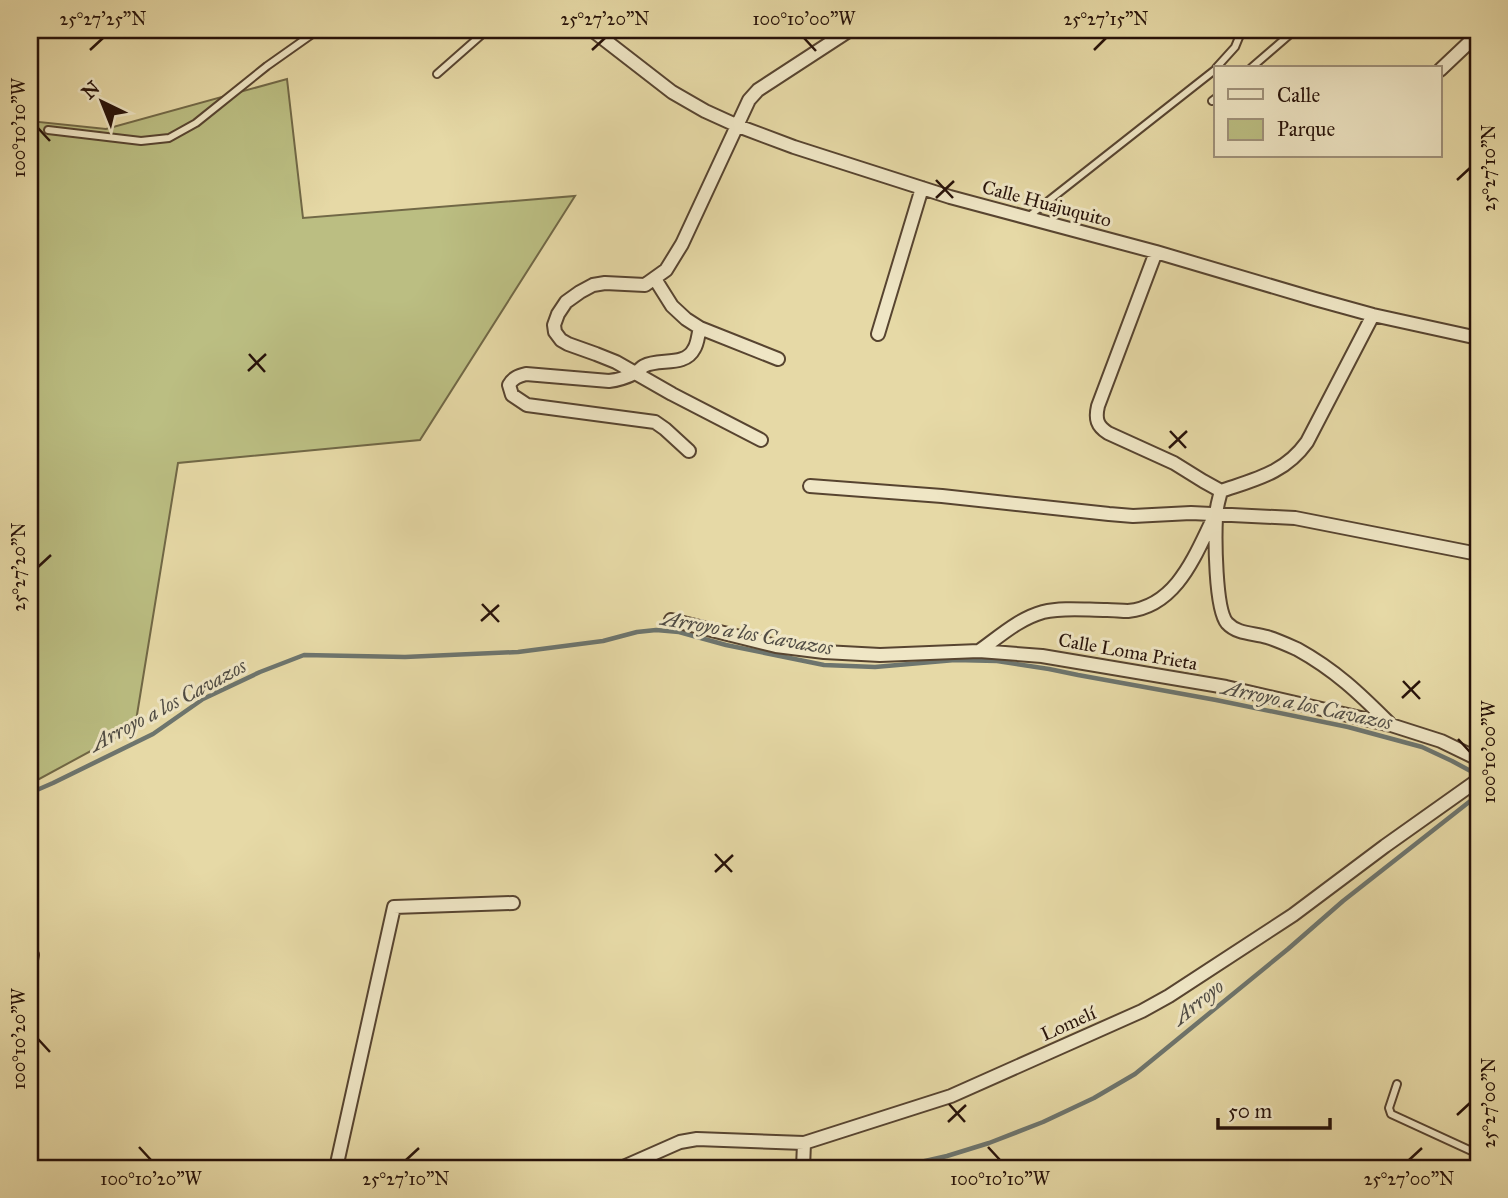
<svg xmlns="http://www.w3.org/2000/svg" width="1508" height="1198" font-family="'IM FELL Great Primer',serif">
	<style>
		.green { fill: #bbbe82; stroke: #716846; stroke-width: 2 }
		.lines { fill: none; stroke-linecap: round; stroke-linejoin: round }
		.stream { stroke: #6d756e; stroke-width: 4.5 }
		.lane-casing { stroke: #574430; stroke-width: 10 }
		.street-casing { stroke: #574430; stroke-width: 16 }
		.lane { stroke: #efe6c5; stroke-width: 6 }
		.street { stroke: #efe6c5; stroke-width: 12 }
		.ticks { fill: none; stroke: #271209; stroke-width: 2.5 }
		.labels { text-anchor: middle; stroke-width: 6; stroke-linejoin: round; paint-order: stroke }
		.street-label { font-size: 19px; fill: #271209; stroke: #efe6c5 }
		.water-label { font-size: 21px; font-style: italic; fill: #504c44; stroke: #efe6c5 }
		.neatline { fill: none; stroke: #271209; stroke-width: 2.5 }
		.ticks-label { font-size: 18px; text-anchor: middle; fill: #271209 }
	</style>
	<rect width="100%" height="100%" fill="#e6d9a6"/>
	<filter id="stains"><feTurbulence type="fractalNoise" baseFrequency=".00286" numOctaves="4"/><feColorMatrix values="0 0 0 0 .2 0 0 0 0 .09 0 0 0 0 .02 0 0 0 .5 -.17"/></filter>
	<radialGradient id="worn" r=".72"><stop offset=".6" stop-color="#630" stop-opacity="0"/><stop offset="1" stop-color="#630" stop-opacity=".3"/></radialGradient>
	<!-- green -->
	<path class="green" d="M 287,79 L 303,218 L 575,196 L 420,440 L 178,463 L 135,727 L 30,784 L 30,121 L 106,129 Z"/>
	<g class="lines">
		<!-- stream -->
		<path class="stream" d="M 30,793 L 53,783 L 153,734 L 203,699 L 260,672 L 304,655 L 405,657 L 518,652 L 603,641 L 637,632 L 656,630 L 679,632 L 726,645 L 824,665 L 875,667 L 955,660 L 997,661 L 1049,669 L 1078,675 L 1216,700 L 1348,727 L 1422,747 L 1452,761 L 1478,775
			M 900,1168 L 903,1166 L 947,1156 L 989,1143 L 1043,1122 L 1094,1098 L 1135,1074 L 1288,949 L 1343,901 L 1478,795"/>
		<!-- lane casing -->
		<g class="lane-casing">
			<path id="lane" d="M 1216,68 L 1235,47 L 1242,30
				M 1251,68 L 1295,30
				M 437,74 L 487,30
				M 1212,101 L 1216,98
				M 48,130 L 141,141 L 169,138 L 196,123 L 267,66 L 318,30
				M 1028,217 L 1216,69
				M 1397,1084 L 1389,1108 L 1391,1114 L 1478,1154"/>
		</g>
		<!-- street casing -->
		<g class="street-casing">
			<path id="street" d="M 592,30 L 672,92 L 705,111 L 738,126 L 794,147 L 950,197 L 1156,252 L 1315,299 L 1373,315 L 1478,338
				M 1440,70 L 1478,34
				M 1156,252 L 1098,406 C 1095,419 1097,426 1108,433 L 1174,463 L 1203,481 L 1221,491
				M 655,279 L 672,306 L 686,319 L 700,328 L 778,359
				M 878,334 L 922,188
				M 761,440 L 672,394 L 616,362 L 596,354 L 568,344 L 561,340 L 555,332 L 554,325 L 558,314 L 566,302 L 580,292 L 593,285 L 605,283 L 645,285 L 666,270 L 682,244 L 749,100 L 758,90 L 850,30
				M 689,451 L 665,429 L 655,422 L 527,405 L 512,395 L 509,385 C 513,378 518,376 526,374 L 609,381 C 618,380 627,377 635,373 C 638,371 641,368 644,366 C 659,358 685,367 694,349 C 698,343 698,334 700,328
				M 810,486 L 942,496 L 1109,514 L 1133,516 L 1191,513 L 1295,518 L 1478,554
				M 1221,491 C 1219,499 1216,508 1216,517 C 1215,537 1215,609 1227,623 C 1237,634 1253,633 1267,637 C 1277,640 1288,645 1297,649 C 1335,670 1359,693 1389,723
				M 1221,491 C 1256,479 1285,473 1307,442 L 1373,315
				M 671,620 L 776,646 L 824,652 L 880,655 L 979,651 L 1042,656 L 1226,687 L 1391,725 L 1441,741 L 1478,759
				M 979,651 C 999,637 1018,619 1043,612 C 1063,607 1086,610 1107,610 C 1114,610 1121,611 1128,611 C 1177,606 1195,555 1214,517
				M 30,965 L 32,955
				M 336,1168 L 394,907 L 513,903
				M 621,1168 L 680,1142 L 697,1139 L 804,1143 L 951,1096 L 1142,1011 L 1169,996 L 1293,915 L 1385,846 L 1478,780
				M 803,1168 L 804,1143"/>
		</g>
		<!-- lane -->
		<use href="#lane" class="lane"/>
		<!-- street -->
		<use href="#street" class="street"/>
	</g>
	<!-- ticks -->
	<path class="ticks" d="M 804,38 L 816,51M 90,50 L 103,38M 592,50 L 605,38M 1094,50 L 1106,38M 38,128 L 50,141M 936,180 L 953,198M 1457,180 L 1470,168M 936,198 L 954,181M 249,354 L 265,372M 248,371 L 266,354M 1170,431 L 1186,448M 1169,448 L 1187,431M 38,567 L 51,555M 482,604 L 499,622M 481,621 L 499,605M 1403,681 L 1420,699M 1402,698 L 1420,681M 1458,739 L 1470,752M 715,854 L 732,872M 715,872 L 733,855M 38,1039 L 50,1052M 949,1104 L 965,1122M 1457,1115 L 1470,1103M 948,1122 L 966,1105M 139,1147 L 151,1160M 988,1147 L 1000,1160M 406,1160 L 419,1148M 1409,1160 L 1422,1148"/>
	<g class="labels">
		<!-- street labels -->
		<g class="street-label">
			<text transform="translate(1047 203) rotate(15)" y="7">Calle Huajuquito</text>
			<text transform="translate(1128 651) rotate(10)" y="7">Calle Loma Prieta</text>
			<text transform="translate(1068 1023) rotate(-24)" y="7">Lomelí</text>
		</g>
		<!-- water labels -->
		<g class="water-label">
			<text transform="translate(747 633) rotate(10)" y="7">Arroyo a los Cavazos</text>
			<text transform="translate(168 705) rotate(-28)" y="7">Arroyo a los Cavazos</text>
			<text transform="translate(1307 705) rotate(12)" y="7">Arroyo a los Cavazos</text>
			<text transform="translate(1198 1002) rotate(-39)" y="7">Arroyo</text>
		</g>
	</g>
	<!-- margin -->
	<rect width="1508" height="1198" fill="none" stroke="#e6d9a6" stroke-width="77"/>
	<!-- legend -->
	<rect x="1214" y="66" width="228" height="91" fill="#efe6c5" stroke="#9f917a" stroke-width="2"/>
	<rect x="1228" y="89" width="35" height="10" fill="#efe6c5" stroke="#9f917a" stroke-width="2"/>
	<text x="1277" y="102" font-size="21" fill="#271209">Calle</text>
	<rect x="1228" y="119" width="35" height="21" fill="#bbbe82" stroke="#9f917a" stroke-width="2"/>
	<text x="1277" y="136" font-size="21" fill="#271209">Parque</text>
	<!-- north arrow -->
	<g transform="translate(102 102) rotate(317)" stroke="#efe6c5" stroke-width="5" paint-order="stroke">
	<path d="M0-5L12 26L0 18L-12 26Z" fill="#271209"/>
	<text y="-10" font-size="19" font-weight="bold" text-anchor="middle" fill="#271209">N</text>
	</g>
	<!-- scale -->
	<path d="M1218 1118v10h112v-10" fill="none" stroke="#271209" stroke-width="3.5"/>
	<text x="1228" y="1118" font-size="21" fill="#271209" stroke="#efe6c5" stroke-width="5" paint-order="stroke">50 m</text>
	<rect x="38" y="38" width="1432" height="1122" class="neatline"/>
	<g class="ticks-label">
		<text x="103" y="25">25°27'25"N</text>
		<text x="605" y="25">25°27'20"N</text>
		<text x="804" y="25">100°10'00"W</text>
		<text x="1106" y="25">25°27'15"N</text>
		<text transform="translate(19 128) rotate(-90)" y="6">100°10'10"W</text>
		<text transform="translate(1489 168) rotate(-90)" y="6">25°27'10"N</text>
		<text transform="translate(19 567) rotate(-90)" y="6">25°27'20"N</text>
		<text transform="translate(1489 752) rotate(-90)" y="6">100°10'00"W</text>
		<text transform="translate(19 1039) rotate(-90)" y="6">100°10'20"W</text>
		<text transform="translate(1489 1103) rotate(-90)" y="6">25°27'00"N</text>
		<text x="151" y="1185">100°10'20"W</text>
		<text x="406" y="1185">25°27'10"N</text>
		<text x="1000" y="1185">100°10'10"W</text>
		<text x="1409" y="1185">25°27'00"N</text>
	</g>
	<rect width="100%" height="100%" filter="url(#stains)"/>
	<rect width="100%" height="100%" fill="url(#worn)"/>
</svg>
